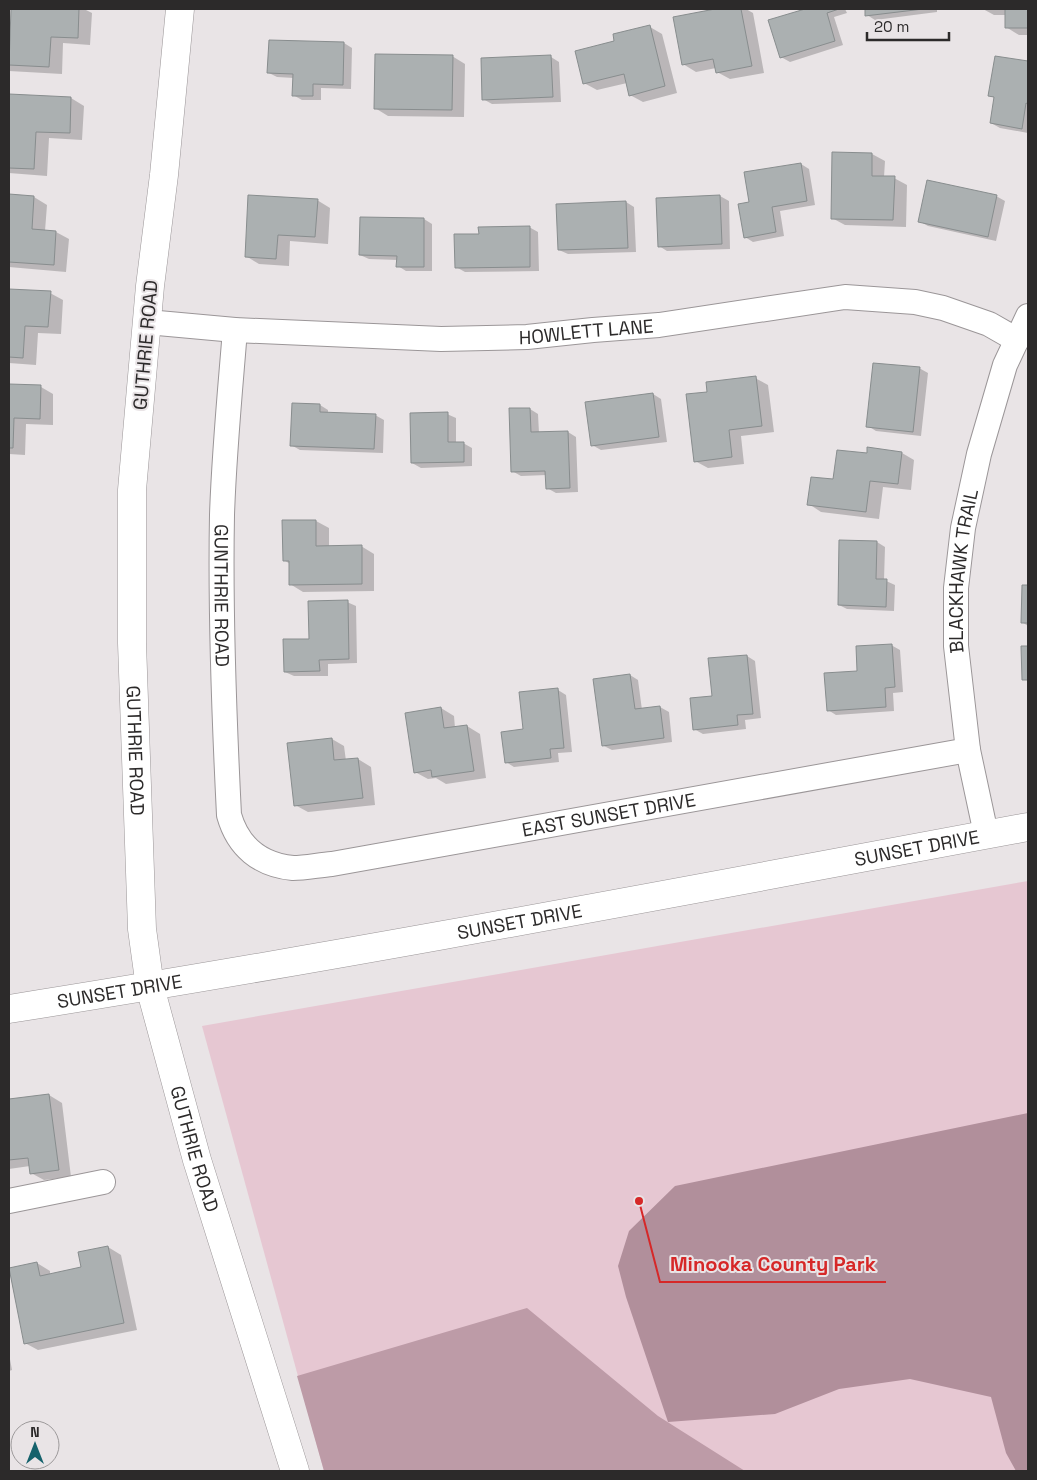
<svg xmlns="http://www.w3.org/2000/svg" width="1037" height="1480" font-family="'Space Grotesk',sans-serif">
	<style>
		.green { fill: #e6c7d2 }
		.forest { fill: #bd9ba7 }
		.water { fill: #b18f9b }
		.shadow { fill: #0003 }
		.building { fill: #abb0b1; stroke: #888d8e }
		.lines { fill: none; stroke-linecap: round; stroke-linejoin: round }
		.minor-casing { stroke: #9b9698; stroke-width: 26 }
		.tertiary-casing { stroke: #9b9698; stroke-width: 29 }
		.minor { stroke: #fff; stroke-width: 24 }
		.tertiary { stroke: #fff; stroke-width: 28 }
		.labels { text-anchor: middle; stroke-width: 4; stroke-linejoin: round; paint-order: stroke }
		.street-label { font-size: 19px; fill: #2c2a2a; stroke: #e9e4e6 }
		.leader { fill: none; stroke: #d62828; stroke-width: 2 }
		.callout-dot { fill: #d62828; stroke: #e9e4e6; stroke-width: 2 }
		.callout-label { font-size: 20px; text-anchor: middle; font-weight: bold; fill: #d62828; stroke: #e9e4e6; stroke-width: 4; stroke-linejoin: round; paint-order: stroke }
	</style>
	<rect width="100%" height="100%" fill="#e9e4e6"/>
	<!-- green -->
	<path class="green" d="M 1028,881 L 1028,1471 L 324,1471 L 202,1026 Z"/>
	<!-- forest -->
	<path class="forest" d="M 527,1308 L 658,1416 L 745,1471 L 324,1471 L 297,1376 Z"/>
	<!-- water -->
	<path class="water" d="M 1028,1113 L 1028,1471 L 1016,1471 L 1006,1453 L 991,1397 L 910,1379 L 839,1389 L 775,1414 L 668,1422 L 626,1297 L 618,1266 L 629,1231 L 675,1186 Z"/>
	<!-- shadow -->
	<path class="shadow" d="M 12,9 L 84,9 L 92,13 L 90,45 L 63,43 L 62,74 L 9,71 Z
		M 721,9 L 746,9 L 753,13 L 764,73 L 730,79 L 717,72 L 716,68 L 696,72 L 683,64 L 674,18 Z
		M 806,9 L 845,9 L 847,13 L 834,17 L 843,45 L 790,62 L 781,57 Z
		M 866,9 L 937,9 L 937,12 L 875,20 L 867,15 Z
		M 983,9 L 1028,9 L 1028,35 L 1019,35 L 1006,27 L 1006,15 L 994,15 Z
		M 650,27 L 662,34 L 677,93 L 643,102 L 630,95 L 627,83 L 597,90 L 584,83 L 616,42 Z
		M 344,43 L 352,48 L 351,89 L 321,88 L 321,100 L 302,100 L 293,95 L 294,78 L 277,77 L 269,73 Z
		M 452,56 L 465,64 L 464,117 L 388,116 L 375,108 Z
		M 551,57 L 559,62 L 561,102 L 492,104 L 483,99 Z
		M 996,57 L 1028,63 L 1028,133 L 1000,128 L 991,123 L 995,98 L 989,95 Z
		M 9,95 L 71,98 L 84,106 L 82,140 L 49,138 L 47,176 L 9,173 Z
		M 834,153 L 872,154 L 885,161 L 884,177 L 894,178 L 907,185 L 906,227 L 845,225 L 832,218 Z
		M 801,164 L 809,169 L 815,205 L 780,211 L 784,236 L 753,242 L 745,237 L 750,203 Z
		M 9,195 L 34,197 L 47,205 L 45,231 L 56,232 L 69,239 L 66,272 L 9,267 Z
		M 720,196 L 729,201 L 730,249 L 667,251 L 659,246 L 657,199 Z
		M 996,196 L 1005,201 L 996,241 L 928,226 L 919,221 Z
		M 317,200 L 330,208 L 328,244 L 290,241 L 289,266 L 259,264 L 246,256 Z
		M 626,202 L 634,207 L 636,252 L 568,254 L 559,250 Z
		M 424,219 L 432,224 L 432,271 L 406,271 L 398,266 L 398,260 L 369,259 L 360,255 Z
		M 529,227 L 538,232 L 539,271 L 465,272 L 456,267 L 480,235 Z
		M 9,290 L 50,293 L 63,300 L 61,334 L 38,333 L 36,365 L 9,363 Z
		M 919,368 L 928,373 L 921,436 L 876,431 L 868,426 Z
		M 755,378 L 768,385 L 774,432 L 741,436 L 744,464 L 708,468 L 695,461 L 708,393 Z
		M 9,385 L 41,387 L 53,394 L 53,425 L 26,424 L 25,455 L 9,454 Z
		M 653,394 L 661,399 L 667,442 L 601,450 L 592,445 Z
		M 320,405 L 328,410 L 328,413 L 375,415 L 384,420 L 383,453 L 300,450 L 291,445 Z
		M 530,409 L 538,414 L 539,433 L 568,432 L 576,437 L 578,492 L 556,493 L 547,488 L 547,475 L 521,476 L 512,471 Z
		M 447,414 L 456,418 L 456,443 L 463,443 L 472,448 L 472,466 L 421,468 L 412,463 Z
		M 902,453 L 914,460 L 911,490 L 883,487 L 879,519 L 821,512 L 809,504 L 834,481 L 868,455 Z
		M 316,521 L 329,528 L 329,547 L 361,546 L 374,554 L 374,591 L 303,592 L 290,584 L 290,564 L 284,560 Z
		M 877,542 L 885,547 L 884,580 L 895,585 L 894,611 L 847,609 L 839,605 Z
		M 1023,586 L 1028,586 L 1028,626 L 1022,622 Z
		M 347,602 L 356,606 L 357,663 L 328,664 L 328,676 L 294,676 L 285,672 L 310,640 Z
		M 891,645 L 900,650 L 903,692 L 893,693 L 894,711 L 836,715 L 828,710 L 859,672 Z
		M 747,656 L 755,661 L 761,718 L 745,720 L 746,729 L 703,734 L 694,729 L 713,697 Z
		M 630,675 L 638,680 L 642,710 L 660,707 L 669,712 L 672,742 L 612,750 L 604,746 Z
		M 558,690 L 566,695 L 572,752 L 558,753 L 559,762 L 514,767 L 506,762 L 524,731 Z
		M 441,708 L 454,716 L 455,728 L 467,726 L 480,734 L 486,778 L 446,784 L 436,778 L 428,779 L 415,772 Z
		M 332,739 L 344,746 L 346,761 L 358,759 L 371,767 L 375,805 L 308,812 L 295,805 Z
		M 49,1095 L 62,1103 L 71,1177 L 44,1180 L 31,1173 L 30,1166 L 9,1169 L 9,1100 Z
		M 108,1247 L 121,1255 L 137,1330 L 38,1350 L 25,1343 L 9,1269 L 37,1263 L 50,1271 L 50,1275 L 83,1268 Z
		M 9,1354 L 12,1370 L 9,1371 Z"/>
	<!-- building -->
	<path class="building" d="M 11,9 L 79,9 L 78,38 L 51,37 L 49,67 L 9,65 Z
		M 715,9 L 741,9 L 752,66 L 716,73 L 713,59 L 682,65 L 673,17 Z
		M 805,9 L 839,9 L 827,13 L 835,41 L 780,58 L 768,20 Z
		M 865,9 L 923,9 L 865,16 Z
		M 997,9 L 1028,9 L 1028,28 L 1005,28 L 1005,9 Z
		M 650,25 L 665,86 L 629,96 L 624,74 L 583,84 L 575,51 L 614,41 L 613,34 Z
		M 269,40 L 344,42 L 343,85 L 313,84 L 313,96 L 292,96 L 293,74 L 267,73 Z
		M 375,54 L 453,55 L 452,110 L 374,109 Z
		M 551,55 L 553,97 L 482,100 L 481,58 Z
		M 995,56 L 1028,61 L 1028,104 L 1026,103 L 1022,129 L 990,123 L 994,97 L 988,96 Z
		M 9,94 L 71,97 L 70,133 L 36,132 L 34,169 L 9,168 Z
		M 832,152 L 872,153 L 872,176 L 895,176 L 893,220 L 831,219 Z
		M 801,163 L 807,201 L 772,207 L 776,232 L 744,238 L 738,204 L 749,202 L 744,172 Z
		M 927,180 L 997,195 L 988,237 L 918,222 Z
		M 9,194 L 34,196 L 32,229 L 56,231 L 54,265 L 9,262 Z
		M 248,195 L 318,199 L 315,237 L 278,235 L 276,259 L 245,257 Z
		M 720,195 L 722,244 L 658,247 L 656,198 Z
		M 626,201 L 628,248 L 558,250 L 556,204 Z
		M 360,217 L 424,218 L 424,267 L 396,267 L 397,256 L 359,255 Z
		M 530,226 L 530,267 L 455,268 L 454,234 L 479,234 L 478,227 Z
		M 9,289 L 51,291 L 48,327 L 25,326 L 23,358 L 9,357 Z
		M 873,363 L 920,367 L 913,432 L 866,427 Z
		M 756,376 L 762,426 L 729,430 L 732,457 L 694,462 L 686,394 L 707,392 L 706,382 Z
		M 9,384 L 41,385 L 40,419 L 14,418 L 13,448 L 9,448 Z
		M 653,393 L 659,437 L 591,446 L 585,402 Z
		M 292,403 L 320,404 L 320,412 L 376,414 L 374,449 L 290,446 Z
		M 509,408 L 530,408 L 531,432 L 568,431 L 570,488 L 546,489 L 545,471 L 511,472 Z
		M 448,412 L 448,442 L 464,442 L 464,462 L 411,463 L 410,413 Z
		M 867,447 L 902,452 L 898,484 L 870,481 L 866,512 L 807,505 L 811,477 L 833,479 L 837,450 L 867,453 Z
		M 282,520 L 316,520 L 316,546 L 362,545 L 362,584 L 289,585 L 289,561 L 283,561 Z
		M 839,540 L 877,541 L 876,579 L 887,579 L 886,607 L 838,605 Z
		M 1022,585 L 1028,585 L 1028,623 L 1021,623 Z
		M 348,600 L 349,659 L 319,660 L 320,671 L 284,672 L 283,639 L 309,639 L 308,601 Z
		M 892,644 L 895,687 L 885,688 L 886,707 L 827,711 L 824,673 L 857,671 L 856,646 Z
		M 1021,646 L 1028,646 L 1028,680 L 1022,680 Z
		M 747,655 L 753,714 L 737,715 L 738,725 L 693,730 L 690,698 L 712,696 L 708,658 Z
		M 630,674 L 635,709 L 660,706 L 664,738 L 602,746 L 593,679 Z
		M 558,688 L 564,748 L 550,749 L 551,758 L 505,763 L 501,732 L 523,729 L 519,692 Z
		M 441,707 L 444,728 L 467,725 L 474,771 L 432,777 L 431,770 L 414,773 L 405,713 Z
		M 332,738 L 334,760 L 358,758 L 363,798 L 294,806 L 287,743 Z
		M 49,1094 L 59,1170 L 30,1174 L 28,1158 L 9,1160 L 9,1099 Z
		M 108,1246 L 124,1323 L 24,1344 L 9,1268 L 37,1262 L 40,1276 L 81,1267 L 78,1252 Z"/>
	<g class="lines">
		<!-- minor casing -->
		<g class="minor-casing">
			<g id="minor">
				<path id="s1" d="M 147,322 L 235,330 L 441,339 L 527,337 L 593,330 L 659,325 L 845,297 L 915,302 L 943,308 L 989,324 L 1017,340"/>
				<path id="s2" d="M 235,330 C 230,392 224,453 222,515 C 220,615 224,715 229,815 C 238,847 260,865 293,868 C 305,868 319,865 332,864 L 968,750"/>
				<path id="s3" d="M 986,834 L 968,750 L 956,646 L 956,588 L 963,528 L 979,454 L 1005,365 L 1028,316"/>
				<path d="M 9,1201 L 103,1182"/>
			</g>
		</g>
		<!-- tertiary casing -->
		<g class="tertiary-casing">
			<g id="tertiary">
				<path id="s4" d="M 180,9 L 164,175 L 150,286 L 132,490 L 132,643 L 142,929 L 150,987 L 197,1160 L 295,1471"/>
				<path id="s5" d="M 9,1009 C 350,955 689,890 1028,827"/>
			</g>
		</g>
		<!-- minor -->
		<use href="#minor" class="minor"/>
		<!-- tertiary -->
		<use href="#tertiary" class="tertiary"/>
	</g>
	<g class="labels">
		<!-- street labels -->
		<g class="street-label">
			<text dy="7" stroke="none"><textPath href="#s1" startOffset="440">HOWLETT LANE</textPath></text>
			<text transform="translate(145 345) rotate(-85)" y="7">GUTHRIE ROAD</text>
			<text dy="7" stroke="none"><textPath href="#s3" startOffset="266">BLACKHAWK TRAIL</textPath></text>
			<text dy="7" stroke="none"><textPath href="#s2" startOffset="266">GUNTHRIE ROAD</textPath></text>
			<text dy="7" stroke="none"><textPath href="#s4" startOffset="744">GUTHRIE ROAD</textPath></text>
			<text dy="7" stroke="none"><textPath href="#s2" startOffset="895">EAST SUNSET DRIVE</textPath></text>
			<text dy="7" stroke="none"><textPath href="#s5" startOffset="922">SUNSET DRIVE</textPath></text>
			<text dy="7" stroke="none"><textPath href="#s5" startOffset="518">SUNSET DRIVE</textPath></text>
			<text dy="7" stroke="none"><textPath href="#s5" startOffset="112">SUNSET DRIVE</textPath></text>
			<text dy="7" stroke="none"><textPath href="#s4" startOffset="1149">GUTHRIE ROAD</textPath></text>
		</g>
	</g>
	<!-- callouts -->
	<path class="leader" d="M639 1201L660 1282H886"/>
	<circle class="callout-dot" cx="639" cy="1201" r="5"/>
	<g class="callout-label">
		<text x="773" y="1271">Minooka County Park</text>
	</g>
	<!-- border -->
	<rect width="1037" height="1480" fill="none" stroke="#2c2a2a" stroke-width="20"/>
	<!-- north arrow -->
	<g transform="translate(35 1445)"><circle r="24" fill="#e9e4e6" stroke="#9d9a9b"/>
	<path d="M0-4L9 19L0 12L-9 19Z" fill="#15626c"/>
	<text y="-8" font-size="14" font-weight="bold" text-anchor="middle" fill="#2c2a2a">N</text>
	</g>
	<!-- scale -->
	<path d="M867 32v8h82v-8" fill="none" stroke="#2c2a2a" stroke-width="2.5"/>
	<text x="874" y="32" font-size="15" fill="#2c2a2a" stroke="#e9e4e6" stroke-width="4" paint-order="stroke">20 m</text>
</svg>
